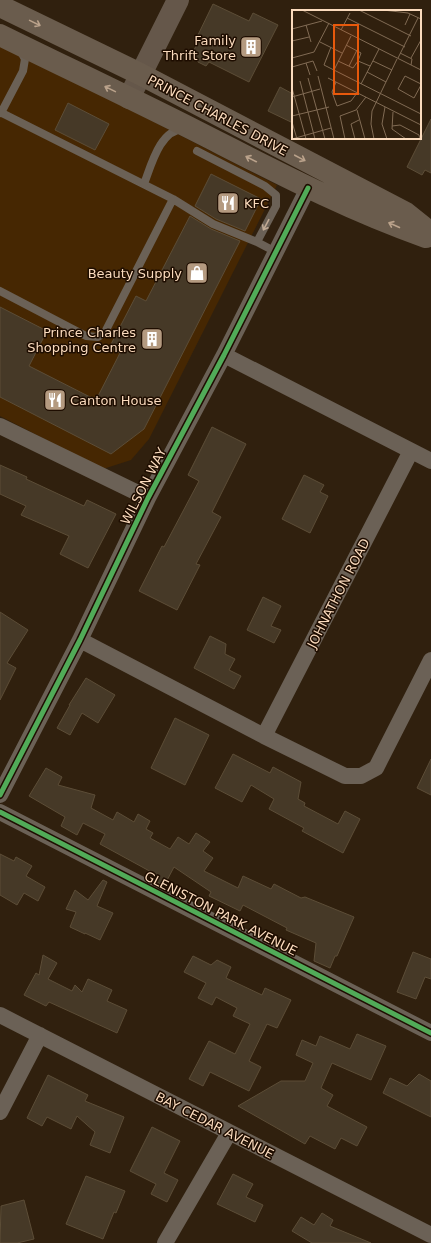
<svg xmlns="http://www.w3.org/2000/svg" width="431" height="1243" font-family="'DejaVu Sans',sans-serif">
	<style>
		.built { fill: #462702 }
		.building { fill: #463927; stroke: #5c4d37 }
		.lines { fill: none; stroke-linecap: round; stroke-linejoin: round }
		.lane { stroke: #6b6156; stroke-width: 8 }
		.street { stroke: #6b6156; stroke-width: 16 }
		.secondary { stroke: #65574a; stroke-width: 22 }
		.highway { stroke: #6a5c4d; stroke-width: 22 }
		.cycleway-casing { stroke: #1e0d00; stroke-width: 8 }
		.cycleway { stroke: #51ab58; stroke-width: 5 }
		.oneway { stroke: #baa28b }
		.oneway2 { stroke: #c1aa94 }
		.labels { text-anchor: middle; stroke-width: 3; stroke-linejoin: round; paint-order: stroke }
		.poi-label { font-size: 13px; fill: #fbdbbd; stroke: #1e0d00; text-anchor: end }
		.street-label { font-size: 13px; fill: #fbdbbd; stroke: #1e0d00 }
		.inset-road { fill: none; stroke: #816b54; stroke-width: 1 }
		.view { fill: #e8590c; fill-opacity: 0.15; stroke: #e8590c; stroke-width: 2 }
		.inset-edge { fill: none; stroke: #fbdbbd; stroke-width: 2 }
	</style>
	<rect width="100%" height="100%" fill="#30200e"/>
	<!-- built -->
	<path class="built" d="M 0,43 L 277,185 L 149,439 L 131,460 L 103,469 L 0,416 Z"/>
	<!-- building -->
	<path class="building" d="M 213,4 L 249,21 L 253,13 L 278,25 L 249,82 L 209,62 L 206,66 L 198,62 L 195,56 L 194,50 L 199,40 L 196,39 Z
		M 280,87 L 293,94 L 293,123 L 268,111 Z
		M 68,103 L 109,124 L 95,150 L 55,130 Z
		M 431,119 L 431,173 L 425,170 L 422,175 L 407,167 Z
		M 211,174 L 261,199 L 245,231 L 216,219 L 195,206 Z
		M 190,216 L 211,229 L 240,241 L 144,429 L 111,454 L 0,397 L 0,307 L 47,331 L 29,366 L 96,400 L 120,353 L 109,348 L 136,296 L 146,301 Z
		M 212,427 L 246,444 L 212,512 L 221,517 L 196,564 L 200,565 L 177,610 L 139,591 L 162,546 L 164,547 L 199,481 L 188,475 Z
		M 0,465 L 27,477 L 26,479 L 84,506 L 87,500 L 116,514 L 88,568 L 60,554 L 69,536 L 21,515 L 26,506 L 0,494 Z
		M 304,475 L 324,485 L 320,492 L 328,496 L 310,533 L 282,519 Z
		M 263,597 L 281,606 L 271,626 L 281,630 L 274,643 L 247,630 Z
		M 0,612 L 28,630 L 7,663 L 16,668 L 0,700 Z
		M 210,636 L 226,644 L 225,654 L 235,659 L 229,670 L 241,676 L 234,689 L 194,668 Z
		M 86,678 L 115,695 L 98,723 L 82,713 L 70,735 L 57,728 L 70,705 L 69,705 Z
		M 175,718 L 209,735 L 185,785 L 151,768 Z
		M 233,754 L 270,773 L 273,767 L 301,782 L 298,799 L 305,803 L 304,806 L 338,824 L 345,811 L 360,819 L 343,853 L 302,831 L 304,828 L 269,809 L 274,799 L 251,785 L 242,802 L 215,788 Z
		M 431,759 L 431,795 L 417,788 Z
		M 46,768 L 62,777 L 58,785 L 95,795 L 91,808 L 113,820 L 117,812 L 134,822 L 138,814 L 150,821 L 146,829 L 153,833 L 150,838 L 170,849 L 178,837 L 189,844 L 196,833 L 210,842 L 203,851 L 213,858 L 204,871 L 238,888 L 243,876 L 271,889 L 274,884 L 301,898 L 305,897 L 354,917 L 337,956 L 335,956 L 330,968 L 314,961 L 316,943 L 286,930 L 287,928 L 243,905 L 240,911 L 209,896 L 211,892 L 174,867 L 164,886 L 152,879 L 155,874 L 100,844 L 105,834 L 83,823 L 77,835 L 61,826 L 65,817 L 29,796 Z
		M 0,854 L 14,861 L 16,857 L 32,866 L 26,876 L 45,887 L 38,901 L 24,893 L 17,905 L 0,895 Z
		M 103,880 L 107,882 L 97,906 L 113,913 L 100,940 L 85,933 L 85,934 L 70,927 L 76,912 L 66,909 L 75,890 L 88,900 Z
		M 413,952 L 431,959 L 431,979 L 425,977 L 416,999 L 397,992 Z
		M 43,955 L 57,963 L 48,979 L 72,991 L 75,985 L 82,992 L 88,979 L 112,990 L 107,1001 L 127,1010 L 117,1033 L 49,1002 L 46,1006 L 24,995 L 36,973 L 39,975 Z
		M 193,956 L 211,965 L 217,960 L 231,967 L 226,978 L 262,995 L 265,988 L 291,1000 L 277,1028 L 267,1024 L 249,1061 L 261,1067 L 249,1091 L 210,1072 L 203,1086 L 189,1079 L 209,1041 L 235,1054 L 250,1024 L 233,1016 L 237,1008 L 216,997 L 212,1005 L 198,998 L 206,983 L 184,972 Z
		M 357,1034 L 386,1046 L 371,1080 L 332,1063 L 321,1088 L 333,1095 L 327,1106 L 367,1127 L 357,1146 L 341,1138 L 335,1149 L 310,1136 L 305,1144 L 238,1106 L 281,1081 L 305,1081 L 313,1063 L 296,1055 L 302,1040 L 316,1046 L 320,1036 L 350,1049 Z
		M 419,1074 L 431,1081 L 431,1117 L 383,1093 L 390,1078 L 407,1086 Z
		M 48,1075 L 88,1095 L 85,1101 L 124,1117 L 110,1153 L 90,1145 L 95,1132 L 77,1116 L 71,1129 L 47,1117 L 42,1126 L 27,1118 Z
		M 152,1127 L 180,1141 L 164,1173 L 178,1180 L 167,1202 L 151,1194 L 156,1184 L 130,1171 Z
		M 233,1174 L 253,1184 L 246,1197 L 263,1205 L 255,1222 L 217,1204 Z
		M 86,1176 L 125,1191 L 116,1213 L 114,1212 L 103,1239 L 66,1224 Z
		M 24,1200 L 34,1239 L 17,1243 L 0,1243 L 1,1206 Z
		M 322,1213 L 333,1220 L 330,1226 L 371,1243 L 312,1243 L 292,1231 L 301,1217 L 314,1225 Z"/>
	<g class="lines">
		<!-- lane -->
		<path class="lane" d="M 0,112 L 173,199 L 213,224 L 257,242 L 276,252
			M 1,113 L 23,71 L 25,59 L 20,50
			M 197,151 L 265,186 L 276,195 L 276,206 L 257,242
			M 144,184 C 151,166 160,129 184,129
			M 0,291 L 86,336 L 98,337 L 105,332 L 173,199"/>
		<!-- street -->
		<path class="street" d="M 224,355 L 431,461
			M 0,426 L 148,498
			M 80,640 L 264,736 L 345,776 L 361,776 L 376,768 L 431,660
			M 264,736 L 411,451
			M 0,795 L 80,640 L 148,498 L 224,355 L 308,188
			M 0,812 L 431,1033
			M 0,1015 L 431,1235
			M 0,1112 L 40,1035
			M 165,1243 L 229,1133"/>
		<!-- secondary -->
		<path class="secondary" d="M 129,98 L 178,0"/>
		<!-- highway -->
		<path class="highway" d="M 0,6 L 140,74 L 406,213 L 431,233
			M 0,35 C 65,67 131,98 196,131 C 271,169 346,209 426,237"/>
		<!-- cycleway casing -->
		<g class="cycleway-casing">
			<path id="cycleway" d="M 0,795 L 80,640 L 148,498 L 224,355 L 308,188
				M 0,812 L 431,1033"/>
		</g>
		<!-- cycleway -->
		<use href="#cycleway" class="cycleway"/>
	</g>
	<!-- one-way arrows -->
	<defs><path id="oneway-shaft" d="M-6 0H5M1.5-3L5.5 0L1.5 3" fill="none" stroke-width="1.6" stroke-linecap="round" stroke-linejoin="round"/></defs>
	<g class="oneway">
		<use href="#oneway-shaft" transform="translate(35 23) rotate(26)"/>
		<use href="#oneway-shaft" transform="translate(110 89) rotate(-154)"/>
		<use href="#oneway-shaft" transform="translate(300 158) rotate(28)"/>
		<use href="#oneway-shaft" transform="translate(251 159) rotate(-153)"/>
		<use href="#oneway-shaft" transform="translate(394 225) rotate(-156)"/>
	</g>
	<use class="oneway2" href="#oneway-shaft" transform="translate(266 225) rotate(118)"/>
	<!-- icons -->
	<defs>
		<g id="building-square" transform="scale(1.15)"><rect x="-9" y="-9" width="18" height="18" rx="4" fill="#b49a80" stroke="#1e0d00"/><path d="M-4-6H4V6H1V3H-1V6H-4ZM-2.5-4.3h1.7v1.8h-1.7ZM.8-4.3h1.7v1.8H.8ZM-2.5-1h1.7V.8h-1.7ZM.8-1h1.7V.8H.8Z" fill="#fff"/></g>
		<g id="restaurant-square" transform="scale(1.15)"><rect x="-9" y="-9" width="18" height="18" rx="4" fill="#b49a80" stroke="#1e0d00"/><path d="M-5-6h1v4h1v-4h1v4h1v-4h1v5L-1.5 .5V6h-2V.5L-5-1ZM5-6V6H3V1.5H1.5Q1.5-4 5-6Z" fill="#fff"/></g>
		<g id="shop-square" transform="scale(1.15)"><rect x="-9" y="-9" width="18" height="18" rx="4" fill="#b49a80" stroke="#1e0d00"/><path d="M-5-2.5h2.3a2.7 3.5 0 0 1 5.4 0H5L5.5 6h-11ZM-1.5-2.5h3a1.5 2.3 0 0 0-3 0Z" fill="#fff"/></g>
	</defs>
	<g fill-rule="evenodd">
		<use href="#building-square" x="251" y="47"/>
		<use href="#restaurant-square" x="228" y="203"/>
		<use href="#shop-square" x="197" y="273"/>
		<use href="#building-square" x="152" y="339"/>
		<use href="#restaurant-square" x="55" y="400"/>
	</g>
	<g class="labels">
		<!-- poi labels -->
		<g class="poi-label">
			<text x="236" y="45">Family<tspan x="236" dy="15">Thrift Store</tspan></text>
			<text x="244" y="208" text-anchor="start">KFC</text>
			<text x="182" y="278">Beauty Supply</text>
			<text x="136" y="337">Prince Charles<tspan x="136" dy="15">Shopping Centre</tspan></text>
			<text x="70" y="405" text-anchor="start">Canton House</text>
		</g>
		<!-- street labels -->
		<g class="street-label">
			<text transform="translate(218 115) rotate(28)" y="5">PRINCE CHARLES DRIVE</text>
			<text transform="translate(143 486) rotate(-63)" y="5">WILSON WAY</text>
			<text transform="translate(338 593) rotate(-63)" y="5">JOHNATHON ROAD</text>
			<text transform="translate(221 913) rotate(27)" y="5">GLENISTON PARK AVENUE</text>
			<text transform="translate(215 1125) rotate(27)" y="5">BAY CEDAR AVENUE</text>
		</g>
	</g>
	<!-- overview -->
	<g transform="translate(292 10)">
		<rect width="129" height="129" fill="#30200e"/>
		<path class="inset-road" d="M 10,0 L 129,60M 67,0 L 119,26M 91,0 L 116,3 L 129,9M 55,8 L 113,37M 14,15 L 19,32M 113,15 L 118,4M 0,19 L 30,11M 49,20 L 58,3M 0,31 L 17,27M 28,32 L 50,43M 39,37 L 32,55 L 129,104M 108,43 L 120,49 L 119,55M 0,48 L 22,42 L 37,13M 106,48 L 126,8M 119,48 L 129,30M 46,51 L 61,58 L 66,51 L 69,43 L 54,35M 66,51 L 78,56M 81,51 L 100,60M 14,53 L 18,65M 57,56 L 65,40M 0,57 L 21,51 L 25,61M 42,60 L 59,26M 75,62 L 94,72M 26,66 L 42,129M 16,68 L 33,129M 36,68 L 129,115M 8,71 L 23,129M 44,72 L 40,82 L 45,96 L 59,91 L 65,83M 69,74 L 87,39M 129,74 L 113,66 L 106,79 L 122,88 L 129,75M 0,78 L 14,129M 0,87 L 28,79M 93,97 L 90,114 L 95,129M 65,100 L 73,129M 101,102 L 100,119 L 114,129M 0,106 L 37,97M 0,112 L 5,129M 100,116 L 108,115 L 127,125 L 128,129M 0,129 L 39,118M 53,129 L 48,106 L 64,100 L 74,87M 63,129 L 59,114 L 67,110M 82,129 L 79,114 L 80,101 L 105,49"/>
		<path class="view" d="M 42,15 L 66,15 L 66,84 L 42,84 Z"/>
		<rect width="129" height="129" class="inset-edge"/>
	</g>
</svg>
